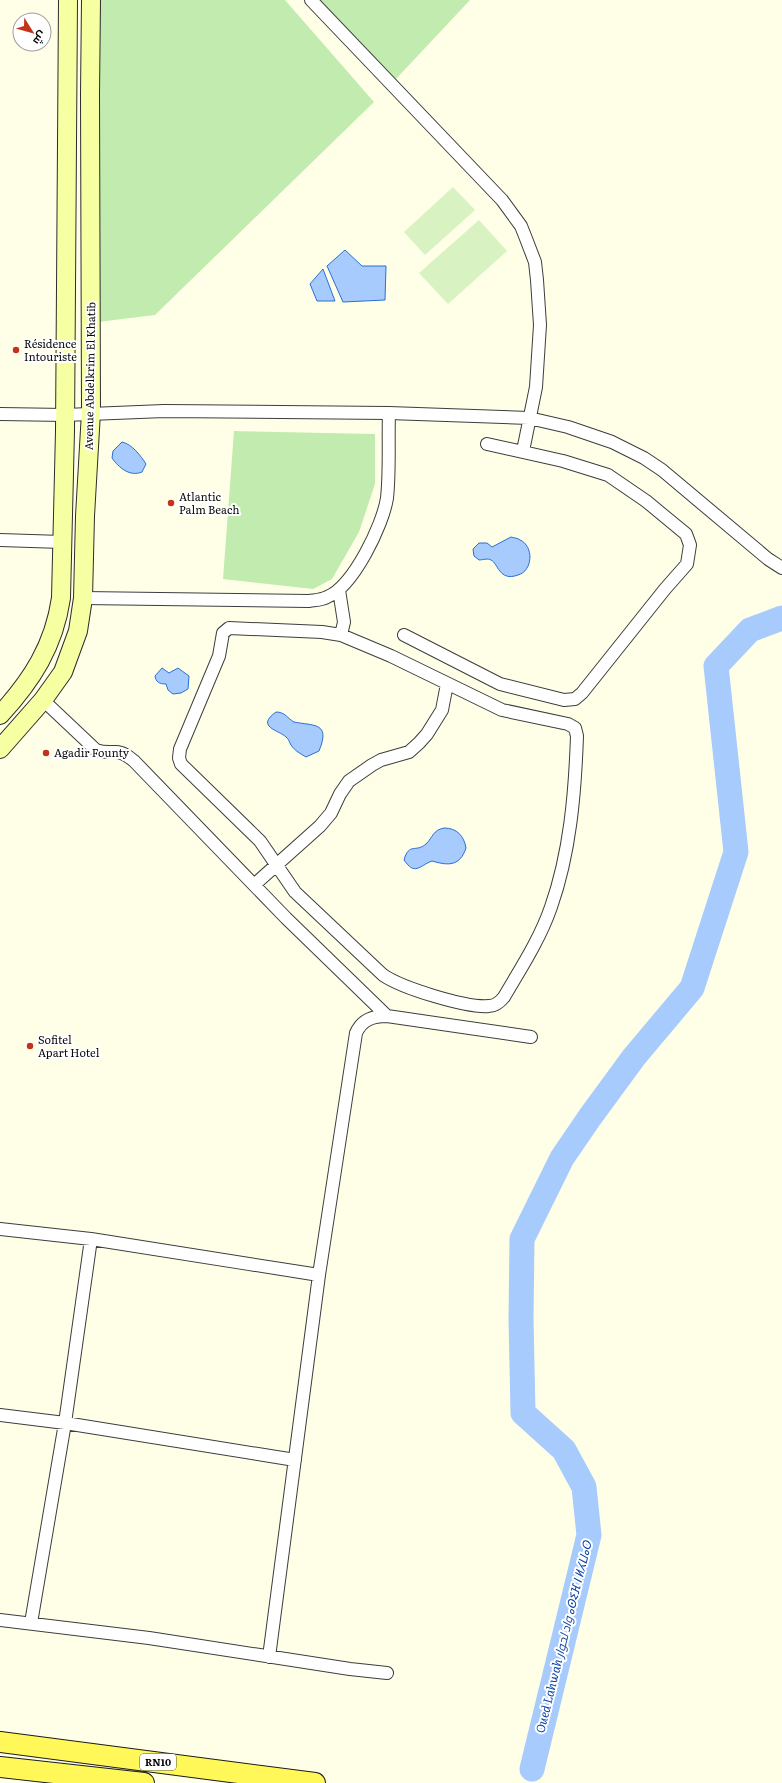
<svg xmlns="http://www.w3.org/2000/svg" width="782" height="1783" font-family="Literata,Cairo,'Noto Sans Tifinagh',serif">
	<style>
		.green { fill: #c2ecaf }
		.pitch { fill: #d8f3c1 }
		.water { fill: #a7cbfc; stroke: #286fd9 }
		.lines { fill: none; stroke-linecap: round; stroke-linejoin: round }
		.river { stroke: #a7cbfc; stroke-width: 25 }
		.street-casing { stroke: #3d3d3d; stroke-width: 14 }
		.secondary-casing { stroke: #2c2c2c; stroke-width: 20 }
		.primary-casing { stroke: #1b1b1b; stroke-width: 22 }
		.street { stroke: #fff; stroke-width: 12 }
		.secondary { stroke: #f7ffa3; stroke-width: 18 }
		.primary { stroke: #fff858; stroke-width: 20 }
		.poi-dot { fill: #c53218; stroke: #fff; stroke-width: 1.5 }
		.labels { text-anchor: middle; stroke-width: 4; stroke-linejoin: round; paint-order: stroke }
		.shield { fill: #fff; stroke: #545454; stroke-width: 1 }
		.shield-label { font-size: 10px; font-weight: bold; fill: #0a0a0a }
		.poi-label { font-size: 11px; fill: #0a0a0a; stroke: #fff; text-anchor: start }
		.street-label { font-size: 11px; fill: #0a0a0a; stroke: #fff }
		.water-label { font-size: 12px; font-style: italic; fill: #0b43a5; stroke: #fff }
	</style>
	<rect width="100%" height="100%" fill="#ffffe8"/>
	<!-- green -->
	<path class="green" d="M 98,0 L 285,0 L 374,102 L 155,315 L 98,322 Z
		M 318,0 L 470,0 L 396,79 Z
		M 234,431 L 375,434 L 375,484 L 359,532 L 332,579 L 313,589 L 223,579 Z"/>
	<!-- pitch -->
	<path class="pitch" d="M 453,187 L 475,210 L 425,255 L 404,232 Z
		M 479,220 L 507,251 L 448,304 L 419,273 Z"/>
	<!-- water -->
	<path class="water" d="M 345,250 L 362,266 L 386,266 L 385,300 L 343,302 L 327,266 Z
		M 323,269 L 335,301 L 317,301 L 310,284 Z
		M 122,442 C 132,444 141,456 146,464 L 142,472 C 130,477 119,468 112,458 L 113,451 Z
		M 511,537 C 514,538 518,538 520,540 C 534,546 533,571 518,575 C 499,582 498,563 491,560 C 488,558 482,560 479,560 L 474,556 L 473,549 L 479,543 L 487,543 L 492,547 Z
		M 162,668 L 169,673 L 178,668 L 189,676 L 188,689 L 181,693 L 173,694 L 168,690 L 166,684 C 159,684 156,682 155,676 Z
		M 276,712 C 285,712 287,718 294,722 C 314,726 331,722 319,751 L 306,757 C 301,754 295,751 291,745 C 289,742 289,739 286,737 C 279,730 255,727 276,712 Z
		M 444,828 C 457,828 464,836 466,848 C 460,866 449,866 432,861 C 419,866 415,876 404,860 C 409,842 416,853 426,844 C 433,837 433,830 444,828 Z"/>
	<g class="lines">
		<!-- river -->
		<path class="river" d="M 532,1769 L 589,1535 L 584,1487 L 564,1450 L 523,1413 L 521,1319 L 522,1239 L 562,1158 L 590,1117 L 634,1057 L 692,988 L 736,852 L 716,666 L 750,630 L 782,618"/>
		<!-- street casing -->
		<g class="street-casing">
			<path id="street" d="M 311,0 L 502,200 L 521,226 L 525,236 L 535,262 L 537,280 L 540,325 L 536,387 L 523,451
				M 0,414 L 65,415 L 164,411 L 389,413 L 529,418 L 568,427 L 612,442 L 644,458 L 662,470 L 768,559 L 782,568
				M 0,540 L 62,542
				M 339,590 L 344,622 L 341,635
				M 83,598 L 309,601 C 315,600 322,600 327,597 C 353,587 383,525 387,498 C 390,470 388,441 389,413
				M 229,628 L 322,632 L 341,635 L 391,656 L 502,710 L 568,724 L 575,728 L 577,736 C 575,794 570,853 551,907 C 540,939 521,968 504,997 C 500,1002 496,1006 489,1006 C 466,1008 402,988 383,975 L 295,892 L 260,841 L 181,764 L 179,758 L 180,749 L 219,656 L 223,633 Z
				M 404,635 L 500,684 L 564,700 L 575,699 L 582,693 L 665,589 L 687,564 L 690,545 L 686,534 L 646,501 L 608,475 L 563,461 L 487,444
				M 43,700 L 96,750 C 104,753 108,752 116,752 C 123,752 129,757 134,761 L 286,918 L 387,1016
				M 254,885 L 320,826 L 331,813 L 340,794 L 349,781 L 372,765 L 381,760 L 409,752 L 419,743 L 427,734 L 442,710 L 447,684
				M 0,1229 L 91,1239 L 319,1275
				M 0,1415 L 65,1423 L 295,1460
				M 0,1620 L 149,1638 L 350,1669 L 387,1673
				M 31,1623 L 65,1423 L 91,1239
				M 269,1657 L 319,1275 L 356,1033 C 362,1020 372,1016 387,1016 L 531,1037"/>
		</g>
		<!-- secondary casing -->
		<g class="secondary-casing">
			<path id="secondary" d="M 0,715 C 32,680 54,646 61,598 L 65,431 L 68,0
				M 0,749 L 43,700 L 63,672 L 78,631 L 83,598 L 85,516 L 91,412 L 90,94 L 91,0"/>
		</g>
		<!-- primary casing -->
		<g class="primary-casing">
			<path id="primary" d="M 0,1742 L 315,1783
				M 0,1767 L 144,1783"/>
		</g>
		<!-- street -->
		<use href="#street" class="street"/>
		<!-- secondary -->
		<use href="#secondary" class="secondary"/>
		<!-- primary -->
		<use href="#primary" class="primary"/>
	</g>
	<!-- markers -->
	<g class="poi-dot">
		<circle cx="16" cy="350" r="4"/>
		<circle cx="171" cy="503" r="4"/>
		<circle cx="46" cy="753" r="4"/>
		<circle cx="30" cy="1046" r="4"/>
	</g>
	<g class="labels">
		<!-- shield labels -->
		<rect class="shield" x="140" y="1754" width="36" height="16" rx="3"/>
		<g class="shield-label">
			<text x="158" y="1766">RN10</text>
		</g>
		<!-- poi labels -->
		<g class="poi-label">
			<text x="24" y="348">Résidence<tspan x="24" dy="13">Intouriste</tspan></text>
			<text x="179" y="501">Atlantic<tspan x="179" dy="13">Palm Beach</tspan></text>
			<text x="54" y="757">Agadir Founty</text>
			<text x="38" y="1044">Sofitel<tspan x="38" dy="13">Apart Hotel</tspan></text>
		</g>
		<!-- street labels -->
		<g class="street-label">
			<text transform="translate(90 376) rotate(-89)" y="4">Avenue Abdelkrim El Khatib</text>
		</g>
		<!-- water labels -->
		<g class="water-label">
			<text transform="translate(564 1637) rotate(-76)" y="4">Oued Lahwah واد لحوار ⴰⵙⵉⴼ ⵏ ⵍⵃⵡⴰⵔ</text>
		</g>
	</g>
	<!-- north arrow -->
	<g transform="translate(32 32) rotate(127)"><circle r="19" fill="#ffffff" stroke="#9d9d9d"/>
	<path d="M0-3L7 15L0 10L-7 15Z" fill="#c53218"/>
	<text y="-6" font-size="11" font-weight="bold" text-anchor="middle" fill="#0a0a0a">ش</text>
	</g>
</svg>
